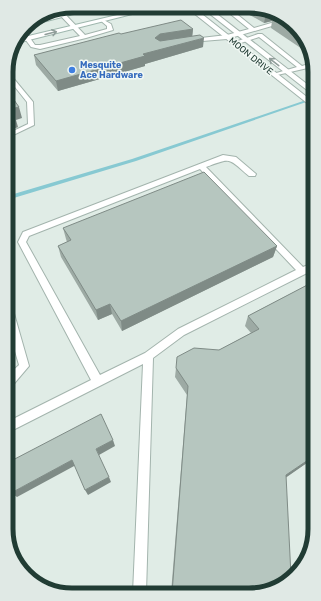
<svg xmlns="http://www.w3.org/2000/svg" width="321" height="601" font-family="Rubik,sans-serif">
	<style>
		.lines { fill: none; stroke-linecap: round; stroke-linejoin: round }
		.stream { fill: #87c9d2; fill-rule: evenodd }
		.service-casing { stroke: #a3b4ad; stroke-width: 2 }
		.tertiary-casing { stroke: #a3b4ad; stroke-width: 2 }
		.secondary-casing { stroke: #9fb7ae; stroke-width: 2 }
		.path { stroke: #80b09f; stroke-width: 1.5; stroke-dasharray: 1 2; stroke-linecap: butt }
		.service { fill: #fff; fill-rule: evenodd }
		.tertiary { fill: #fff; fill-rule: evenodd }
		.secondary { fill: #fff; fill-rule: evenodd }
		.wall { fill: #9daaa4 }
		.shaded-wall { fill: #7f8b86 }
		.building { fill: #b6c6bf; stroke: #7f8b86 }
		.oneway { stroke: #909e9a }
		.shop-dot { fill: #3f7fe0; stroke: #f1f8f4; stroke-width: 1.5 }
		.labels { text-anchor: middle; stroke-width: 3; stroke-linejoin: round; paint-order: stroke }
		.far-street-label { font-size: 9px; fill: #213c34; stroke: #f1f8f4 }
		.far-shop-label { font-size: 9px; font-weight: bold; fill: #366cbe; stroke: #f1f8f4; text-anchor: start }
		.rim { fill: none; stroke: #213c34; stroke-width: 5 }
	</style>
	<rect width="100%" height="100%" fill="#e0ece6"/>
	<g class="lines">
		<!-- stream -->
		<path class="stream" d="M 312,98 L 312,100 L 136,161 L 7,200 L 7,196 L 132,159 Z"/>
		<!-- service casing -->
		<g class="service-casing">
			<path id="service" d="M 229,7 L 233,7 L 233,11 L 254,28 L 285,19 L 289,21 L 227,39 L 190,42 L 189,41 L 192,39 L 227,35 L 249,29 L 228,12 Z
				M 61,10 L 85,35 L 107,29 L 107,26 L 100,20 L 102,19 L 111,24 L 113,30 L 86,38 L 40,49 L 31,47 L 25,39 L 26,38 L 30,38 L 35,45 L 40,45 L 80,36 L 57,12 Z
				M 258,34 L 262,34 L 302,66 L 312,63 L 312,67 L 273,76 L 273,74 L 297,67 L 259,37 L 235,45 L 232,43 Z
				M 7,72 L 9,73 L 33,102 L 34,125 L 7,138 L 7,134 L 28,124 L 27,102 L 7,77 Z
				M 223,155 L 236,157 L 256,174 L 255,176 L 249,176 C 228,158 232,157 206,167 L 303,267 L 313,263 L 313,270 L 184,335 L 153,358 L 146,593 L 133,593 L 143,364 L 9,432 L 9,421 L 91,380 L 18,242 L 23,232 ZM 200,169 L 296,270 L 178,329 L 145,353 L 100,375 L 26,242 L 29,236 Z
				M 8,306 L 11,307 L 13,310 L 29,366 L 12,386 L 8,388 L 8,375 L 19,365 L 8,327 Z"/>
		</g>
		<!-- tertiary casing -->
		<g class="tertiary-casing">
			<path id="tertiary" d="M 186,7 L 193,7 L 312,101 L 312,107 Z
				M 201,7 L 208,7 L 312,88 L 312,94 Z"/>
		</g>
		<!-- secondary casing -->
		<g class="secondary-casing">
			<path id="secondary" d="M 93,6 L 105,6 L 27,26 L 28,23 L 34,20 Z
				M 151,7 L 160,7 L 17,43 L 20,38 Z"/>
		</g>
		<!-- path -->
		<path class="path" d="M 167,11 L 178,8"/>
		<!-- service -->
		<use href="#service" class="service"/>
		<!-- tertiary -->
		<use href="#tertiary" class="tertiary"/>
		<!-- secondary -->
		<use href="#secondary" class="secondary"/>
	</g>
	<!-- wall -->
	<path class="wall" d="M 241,7 L 262,7 L 293,23 L 312,51 L 312,55 L 311,55 L 271,28 L 272,21 L 264,23 L 241,10 Z
		M 193,29 L 192,36 L 203,47 L 145,64 L 145,66 L 58,91 L 36,65 L 34,55 L 121,34 Z
		M 63,228 L 277,246 L 273,257 L 122,331 L 112,314 L 98,320 L 61,257 L 58,246 L 67,242 L 66,239 Z
		M 313,282 L 314,458 L 286,477 L 270,592 L 171,593 L 187,395 L 175,377 L 176,368 L 219,350 L 251,333 L 245,326 L 248,316 Z"/>
	<!-- shaded-wall -->
	<path class="shaded-wall" d="M 271,12 L 283,18 L 273,17 L 272,21 L 264,23 L 266,13 Z
		M 193,29 L 192,39 L 160,44 L 155,38 L 160,34 Z
		M 204,38 L 203,47 L 145,64 L 145,66 L 58,91 L 56,81 L 143,54 Z
		M 19,107 L 22,118 L 16,120 L 18,127 L 7,132 L 7,119 L 10,109 Z
		M 277,246 L 273,257 L 122,331 L 121,321 Z
		M 110,304 L 112,314 L 98,320 L 96,310 Z
		M 113,440 L 115,446 L 99,455 L 96,449 Z
		M 314,456 L 314,458 L 281,481 L 286,475 Z
		M 72,460 L 76,465 L 17,497 L 11,493 Z
		M 109,477 L 111,482 L 88,495 L 85,490 Z"/>
	<!-- building -->
	<path class="building" d="M 256,7 L 262,7 L 271,12 L 266,13 Z
		M 279,16 L 293,23 L 302,36 L 273,17 Z
		M 181,20 L 193,29 L 160,34 L 155,38 L 160,41 L 200,35 L 204,38 L 143,54 L 145,56 L 56,81 L 34,55 L 119,33 L 121,34 Z
		M 7,90 L 19,107 L 10,109 L 14,115 L 7,119 Z
		M 204,172 L 277,246 L 121,321 L 110,304 L 96,310 L 58,246 L 71,240 L 63,228 Z
		M 313,282 L 314,456 L 286,475 L 291,576 L 270,592 L 172,593 L 188,386 L 176,368 L 177,357 L 194,348 L 219,350 L 259,329 L 248,316 Z
		M 101,414 L 113,440 L 96,449 L 109,477 L 85,490 L 72,460 L 11,493 L 9,486 L 9,462 Z"/>
	<!-- one-way arrows -->
	<defs><path id="oneway-shaft" d="M-6 0H5M1.5-3L5.5 0L1.5 3" fill="none" stroke-width="1.6" stroke-linecap="round" stroke-linejoin="round"/></defs>
	<g class="oneway">
		<use href="#oneway-shaft" transform="translate(51 33) rotate(-14)"/>
		<use href="#oneway-shaft" transform="translate(274 62) rotate(-142)"/>
	</g>
	<!-- markers -->
	<circle class="shop-dot" cx="72" cy="70" r="4"/>
	<g class="labels">
		<!-- far-street labels -->
		<g class="far-street-label">
			<text transform="translate(251 56) rotate(39)" y="3">MOON DRIVE</text>
		</g>
		<!-- far-shop labels -->
		<g class="far-shop-label">
			<text x="80" y="68">Mesquite<tspan x="80" dy="10">Ace Hardware</tspan></text>
		</g>
	</g>
	<!-- crop -->
	<path d="M0 0H321V601H0ZM72 13H249A59 59 0 0 1 308 72V529A59 59 0 0 1 249 588H72A59 59 0 0 1 13 529V72A59 59 0 0 1 72 13Z" fill="#e0e9e5" fill-rule="evenodd"/>
	<path class="rim" d="M72 13H249A59 59 0 0 1 308 72V529A59 59 0 0 1 249 588H72A59 59 0 0 1 13 529V72A59 59 0 0 1 72 13Z"/>
</svg>
